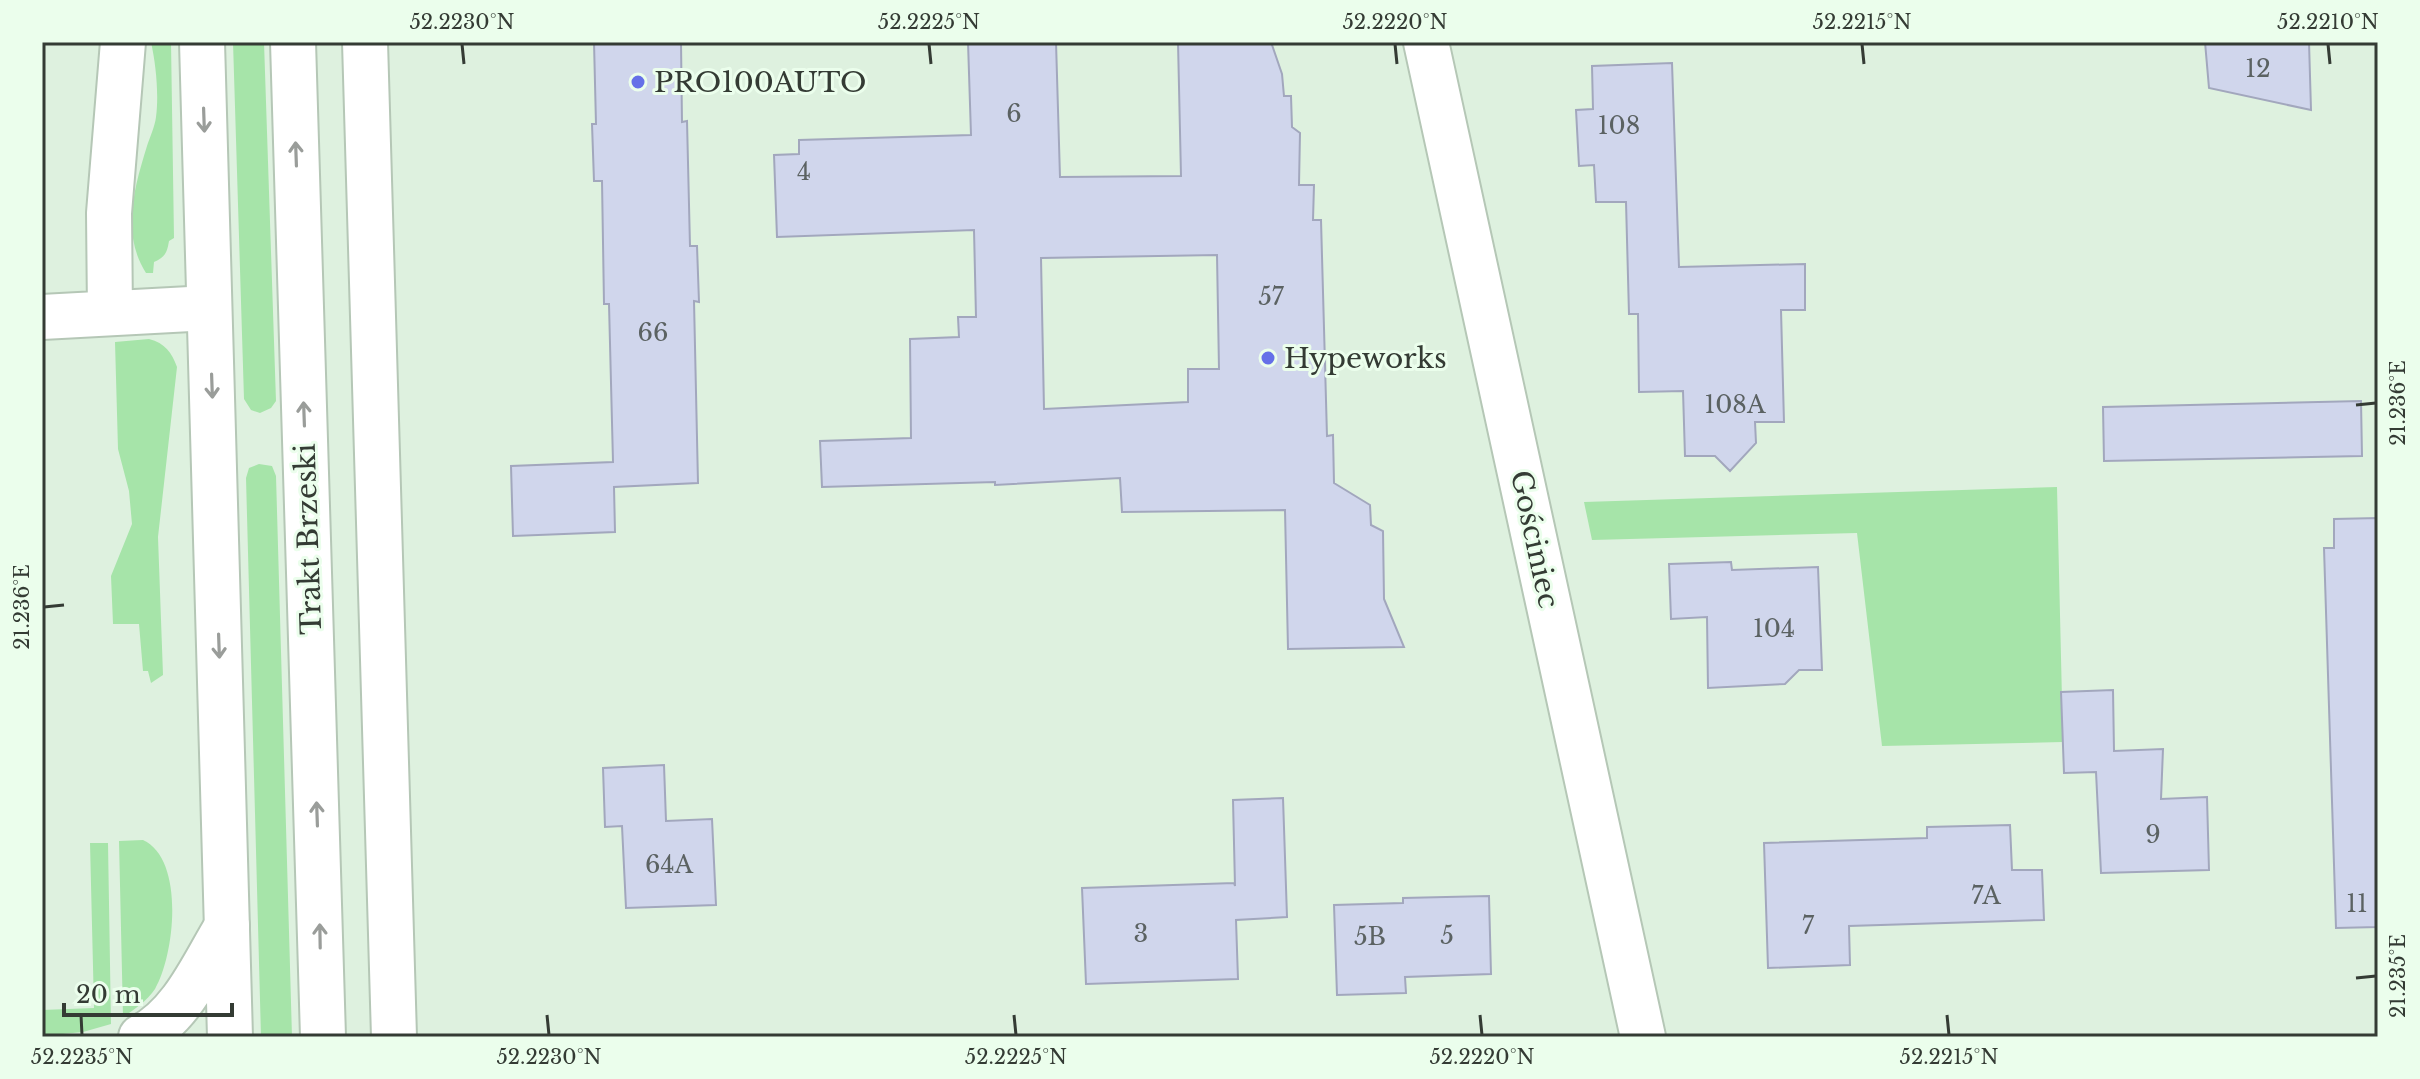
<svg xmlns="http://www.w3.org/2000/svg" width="2420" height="1079" font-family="'Libre Baskerville',serif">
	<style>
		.green { fill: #a6e4a9 }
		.building { fill: #d0d6ec; stroke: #a2a7bd; stroke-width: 2; fill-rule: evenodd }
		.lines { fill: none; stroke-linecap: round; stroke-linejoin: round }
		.minor-casing { stroke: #b5c7b6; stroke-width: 48 }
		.major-casing { stroke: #b5c7b6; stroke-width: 48 }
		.minor { stroke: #fff; stroke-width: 44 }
		.major { stroke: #fff; stroke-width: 44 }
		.oneway { stroke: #9a9d9a }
		.ticks { fill: none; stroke: #343b34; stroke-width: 3 }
		.poi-dot { fill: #6570e8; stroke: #ebfeec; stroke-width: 3 }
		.labels { text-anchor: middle; stroke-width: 6; stroke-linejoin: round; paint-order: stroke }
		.number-label { font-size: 24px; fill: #5b6262 }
		.poi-label { font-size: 28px; fill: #343b34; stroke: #ebfeec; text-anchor: start }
		.street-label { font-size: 28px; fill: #343b34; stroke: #ebfeec }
		.neatline { fill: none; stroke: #343b34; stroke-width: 3 }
		.ticks-label { font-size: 20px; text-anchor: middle; fill: #343b34 }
	</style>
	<rect width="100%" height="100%" fill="#def1df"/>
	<!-- green -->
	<path class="green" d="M 151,42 L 171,42 L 174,238 L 169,241 C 167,253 165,257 154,262 L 153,273 L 146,273 C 121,234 134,188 147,146 C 150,137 155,126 156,117 C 159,94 156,65 151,42 Z
		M 233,42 L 264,42 L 276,401 L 271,408 L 260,413 L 251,410 L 244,399 Z
		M 149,339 C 165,343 172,353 177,367 L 158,537 L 163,675 L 151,683 L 148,671 L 143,671 L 139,624 L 113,624 L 111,576 L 132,524 L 129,491 L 118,449 L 115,342 Z
		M 259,464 L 272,466 L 276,476 L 292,1037 L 261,1037 L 246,478 L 249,468 Z
		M 2057,487 L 2063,742 L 1882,746 L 1857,533 L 1592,540 L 1584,502 Z
		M 143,840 C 185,859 175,955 155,989 C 147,1001 135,1009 123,1017 L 119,841 Z
		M 90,843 L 108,843 L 111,1024 L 83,1032 L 42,1036 L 42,1010 L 94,1008 Z"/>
	<!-- building -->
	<path class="building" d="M 594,42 L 681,42 L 682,122 L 687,121 L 690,246 L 697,246 L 699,302 L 694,301 L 698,483 L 614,487 L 615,532 L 513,536 L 511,466 L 613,462 L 609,304 L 604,304 L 602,181 L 594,181 L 592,124 L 596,124 Z
		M 968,42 L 1056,42 L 1060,177 L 1181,176 L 1178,42 L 1271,42 L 1282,74 L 1284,96 L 1291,96 L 1292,127 L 1300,133 L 1299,185 L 1314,185 L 1313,220 L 1321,220 L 1327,436 L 1333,435 L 1334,483 L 1370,505 L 1371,525 L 1383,531 L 1384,599 L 1404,647 L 1288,649 L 1285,510 L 1122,512 L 1120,478 L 995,485 L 995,482 L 822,487 L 820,441 L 911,438 L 910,339 L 959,337 L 958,317 L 976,317 L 974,230 L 777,237 L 774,155 L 799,154 L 799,140 L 971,135 ZM 1217,255 L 1219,369 L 1188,369 L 1188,402 L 1044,409 L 1041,258 Z
		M 2205,42 L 2309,42 L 2311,110 L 2209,88 Z
		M 1672,63 L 1679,267 L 1805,264 L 1805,310 L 1781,310 L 1784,422 L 1755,422 L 1756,443 L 1730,471 L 1715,456 L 1685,456 L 1683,391 L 1639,392 L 1638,314 L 1629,314 L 1626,202 L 1596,202 L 1594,165 L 1579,166 L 1576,110 L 1593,109 L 1592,66 Z
		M 2361,401 L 2362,456 L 2104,461 L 2103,407 Z
		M 2378,518 L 2378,927 L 2336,928 L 2324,548 L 2334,548 L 2334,519 Z
		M 1731,562 L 1732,570 L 1818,567 L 1822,670 L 1799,670 L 1785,684 L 1708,688 L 1707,617 L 1671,619 L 1669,564 Z
		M 2113,690 L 2114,751 L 2163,749 L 2161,799 L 2207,797 L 2209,870 L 2101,873 L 2096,772 L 2064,773 L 2061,692 Z
		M 664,765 L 666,821 L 712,819 L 716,905 L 626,908 L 622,826 L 605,827 L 603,768 Z
		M 1283,798 L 1287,917 L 1236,920 L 1238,979 L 1086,984 L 1082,888 L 1234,883 L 1235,886 L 1233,800 Z
		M 2010,825 L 2012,870 L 2042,870 L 2044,920 L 1849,926 L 1850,965 L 1768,968 L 1764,843 L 1927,838 L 1927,827 Z
		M 1489,896 L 1491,974 L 1405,977 L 1406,993 L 1337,995 L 1334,905 L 1403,903 L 1403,898 Z"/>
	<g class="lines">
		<!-- minor casing -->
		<g class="minor-casing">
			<path id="minor" d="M 365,42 L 394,1037
				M 1426,42 L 1643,1037
				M 110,313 L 109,213 L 123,42
				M 42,317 L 209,308
				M 141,1037 C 183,1015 203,965 227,926"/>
		</g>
		<!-- major casing -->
		<g class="major-casing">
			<path id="major" d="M 202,42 L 230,1037
				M 293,42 L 323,1037"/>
		</g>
		<!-- minor -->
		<use href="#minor" class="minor"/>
		<!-- major -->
		<use href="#major" class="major"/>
	</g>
	<!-- one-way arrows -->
	<defs><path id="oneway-shaft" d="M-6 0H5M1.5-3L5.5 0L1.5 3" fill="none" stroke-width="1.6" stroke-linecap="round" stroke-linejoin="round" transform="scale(2)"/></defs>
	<g class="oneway">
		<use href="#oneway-shaft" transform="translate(204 120) rotate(88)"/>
		<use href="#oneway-shaft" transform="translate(296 154) rotate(-92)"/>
		<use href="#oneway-shaft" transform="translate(212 386) rotate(88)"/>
		<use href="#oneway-shaft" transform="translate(304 414) rotate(-92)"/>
		<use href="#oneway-shaft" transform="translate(219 646) rotate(88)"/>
		<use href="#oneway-shaft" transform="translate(317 814) rotate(-92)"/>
		<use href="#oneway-shaft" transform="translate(320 936) rotate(-91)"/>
	</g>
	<!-- ticks -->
	<path class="ticks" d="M 462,44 L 464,64M 929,44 L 931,64M 1395,44 L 1397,64M 1862,44 L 1864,64M 2328,44 L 2330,64M 2356,405 L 2376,403M 44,607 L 64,605M 2356,978 L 2376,976M 81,1015 L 82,1035M 547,1015 L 549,1035M 1014,1015 L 1016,1035M 1480,1015 L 1482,1035M 1947,1015 L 1949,1035"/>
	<!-- markers -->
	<g class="poi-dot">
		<circle cx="638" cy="82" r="8"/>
		<circle cx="1268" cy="358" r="8"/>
	</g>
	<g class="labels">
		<!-- number labels -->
		<g class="number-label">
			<text x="2258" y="77">12</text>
			<text x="1014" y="122">6</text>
			<text x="1619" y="134">108</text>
			<text x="804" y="180">4</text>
			<text x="1271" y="305">57</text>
			<text x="653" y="341">66</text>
			<text x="1735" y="413">108A</text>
			<text x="1774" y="637">104</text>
			<text x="2153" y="843">9</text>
			<text x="669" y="873">64A</text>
			<text x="1986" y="904">7A</text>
			<text x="2357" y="912">11</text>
			<text x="1808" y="934">7</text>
			<text x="1141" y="942">3</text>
			<text x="1447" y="944">5</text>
			<text x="1370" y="945">5B</text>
		</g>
		<!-- poi labels -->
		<g class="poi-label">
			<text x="654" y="92">PRO100AUTO</text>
			<text x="1284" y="368">Hypeworks</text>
		</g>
		<!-- street labels -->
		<g class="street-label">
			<text transform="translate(308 539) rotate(-92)" y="10">Trakt Brzeski</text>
			<text transform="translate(1535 539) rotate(78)" y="10">Gościniec</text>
		</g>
	</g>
	<!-- border -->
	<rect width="2420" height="1079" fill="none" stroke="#ebfeec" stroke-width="88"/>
	<!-- scale -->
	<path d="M64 1003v12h168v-12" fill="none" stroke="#343b34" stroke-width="4"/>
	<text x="76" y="1003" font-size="24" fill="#343b34" stroke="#ebfeec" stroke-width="6" paint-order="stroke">20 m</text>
	<rect x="44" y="44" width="2332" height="991" class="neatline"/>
	<g class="ticks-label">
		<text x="462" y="29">52.2230°N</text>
		<text x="929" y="29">52.2225°N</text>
		<text x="1395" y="29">52.2220°N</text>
		<text x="1862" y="29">52.2215°N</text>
		<text x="2328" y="29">52.2210°N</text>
		<text transform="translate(2398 403) rotate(-90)" y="7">21.236°E</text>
		<text transform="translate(22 607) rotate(-90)" y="7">21.236°E</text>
		<text transform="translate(2398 976) rotate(-90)" y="7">21.235°E</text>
		<text x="82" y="1064">52.2235°N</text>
		<text x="549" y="1064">52.2230°N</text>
		<text x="1016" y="1064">52.2225°N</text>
		<text x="1482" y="1064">52.2220°N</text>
		<text x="1949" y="1064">52.2215°N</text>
	</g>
</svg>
